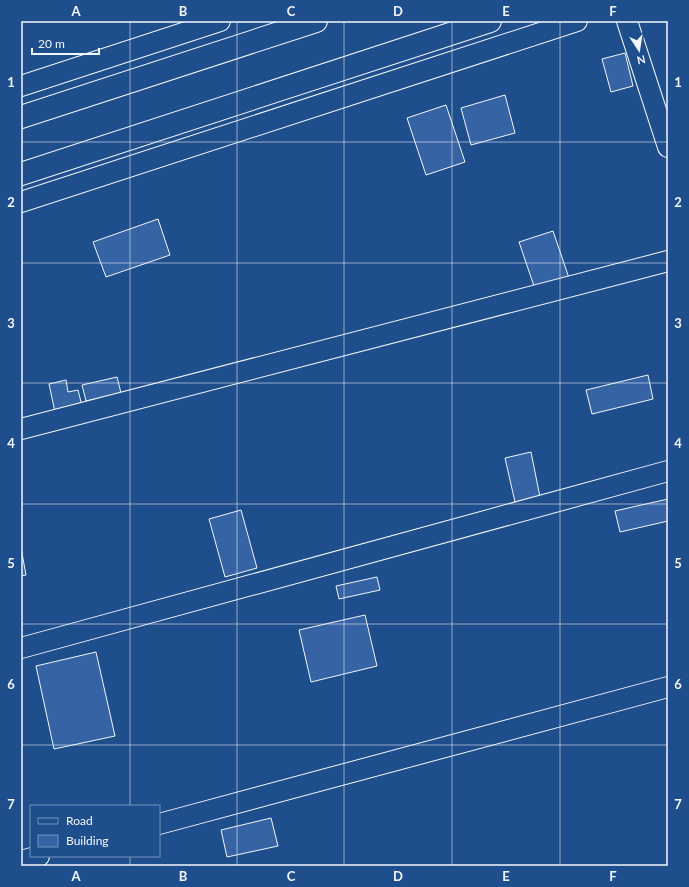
<svg xmlns="http://www.w3.org/2000/svg" width="689" height="887" font-family="Lato,sans-serif">
	<style>
		.building { fill: #3563a3; stroke: #f2f6ff }
		.lines { fill: none; stroke-linecap: round; stroke-linejoin: round }
		.minor-casing { stroke: #f2f6ff; stroke-width: 22 }
		.primary-casing { stroke: #f2f6ff; stroke-width: 24 }
		.minor { stroke: #1f4e8c; stroke-width: 20 }
		.primary { stroke: #1f4e8c; stroke-width: 22 }
		.grid { fill: none; stroke: #f2f6ff; stroke-width: 1; stroke-opacity: 0.55 }
		.neatline { fill: none; stroke: #f2f6ff; stroke-width: 1.5 }
		.grid-label { font-size: 13px; text-anchor: middle; font-weight: bold; fill: #f2f6ff }
	</style>
	<rect width="100%" height="100%" fill="#1f4e8c"/>
	<!-- building -->
	<path class="building" d="M 625,53 L 633,86 L 611,92 L 602,59 Z
		M 505,95 L 515,133 L 471,145 L 461,108 Z
		M 446,105 L 465,162 L 426,175 L 407,118 Z
		M 158,219 L 170,255 L 106,277 L 93,242 Z
		M 553,231 L 569,278 L 535,289 L 519,242 Z
		M 648,375 L 653,399 L 592,414 L 586,390 Z
		M 117,377 L 121,393 L 86,401 L 82,385 Z
		M 66,380 L 68,392 L 78,390 L 82,406 L 55,412 L 49,384 Z
		M 531,452 L 540,497 L 515,502 L 505,458 Z
		M 668,499 L 668,521 L 620,532 L 615,511 Z
		M 241,510 L 257,568 L 225,577 L 209,519 Z
		M 21,548 L 26,575 L 21,576 Z
		M 377,577 L 380,590 L 339,599 L 336,586 Z
		M 365,615 L 377,666 L 311,682 L 299,630 Z
		M 96,652 L 115,736 L 54,749 L 36,666 Z
		M 271,818 L 278,846 L 227,857 L 221,830 Z"/>
	<g class="lines">
		<!-- minor casing -->
		<g class="minor-casing">
			<path id="minor" d="M 627,21 L 668,147
				M 21,86 L 220,21
				M 21,202 L 577,21
				M 21,429 L 668,261
				M 21,648 L 668,471
				M 159,824 L 668,687
				M 21,861 L 39,856"/>
		</g>
		<!-- primary casing -->
		<g class="primary-casing">
			<path id="primary" d="M 21,117 L 316,21
				M 21,174 L 490,21"/>
		</g>
		<!-- minor -->
		<use href="#minor" class="minor"/>
		<!-- primary -->
		<use href="#primary" class="primary"/>
	</g>
	<!-- grid -->
	<path class="grid" d="M 130,21 L 130,806M 237,21 L 237,866M 344,21 L 344,866M 452,21 L 452,866M 560,21 L 560,866M 21,142 L 668,142M 21,263 L 668,263M 21,383 L 668,383M 21,504 L 668,504M 21,624 L 668,624M 21,745 L 668,745M 130,856 L 130,866"/>
	<!-- border -->
	<rect width="689" height="887" fill="none" stroke="#1f4e8c" stroke-width="44"/>
	<!-- legend -->
	<rect x="30" y="805" width="130" height="52" fill="#1f4e8c" stroke="#7391ba"/>
	<rect x="38" y="818" width="20" height="6" fill="#1f4e8c" stroke="#7391ba"/>
	<text x="66" y="825" font-size="12" fill="#f2f6ff">Road</text>
	<rect x="38" y="835" width="20" height="12" fill="#3563a3" stroke="#7391ba"/>
	<text x="66" y="845" font-size="12" fill="#f2f6ff">Building</text>
	<!-- north arrow -->
	<g transform="translate(639 50) rotate(168)" stroke="#1f4e8c" stroke-width="3" paint-order="stroke">
	<path d="M0-3L7 15L0 10L-7 15Z" fill="#f2f6ff"/>
	<text y="-6" font-size="11" font-weight="bold" text-anchor="middle" fill="#f2f6ff">N</text>
	</g>
	<!-- scale -->
	<path d="M32 48v6h67v-6" fill="none" stroke="#f2f6ff" stroke-width="2"/>
	<text x="38" y="48" font-size="12" fill="#f2f6ff" stroke="#1f4e8c" stroke-width="3" paint-order="stroke">20 m</text>
	<rect x="22" y="22" width="645" height="843" class="neatline"/>
	<g class="grid-label">
		<text x="76" y="16">A</text>
		<text x="183" y="16">B</text>
		<text x="291" y="16">C</text>
		<text x="398" y="16">D</text>
		<text x="506" y="16">E</text>
		<text x="613" y="16">F</text>
		<text x="11" y="87">1</text>
		<text x="678" y="87">1</text>
		<text x="11" y="207">2</text>
		<text x="678" y="207">2</text>
		<text x="11" y="328">3</text>
		<text x="678" y="328">3</text>
		<text x="11" y="448">4</text>
		<text x="678" y="448">4</text>
		<text x="11" y="568">5</text>
		<text x="678" y="568">5</text>
		<text x="11" y="689">6</text>
		<text x="678" y="689">6</text>
		<text x="11" y="809">7</text>
		<text x="678" y="809">7</text>
		<text x="76" y="881">A</text>
		<text x="183" y="881">B</text>
		<text x="291" y="881">C</text>
		<text x="398" y="881">D</text>
		<text x="506" y="881">E</text>
		<text x="613" y="881">F</text>
	</g>
</svg>
